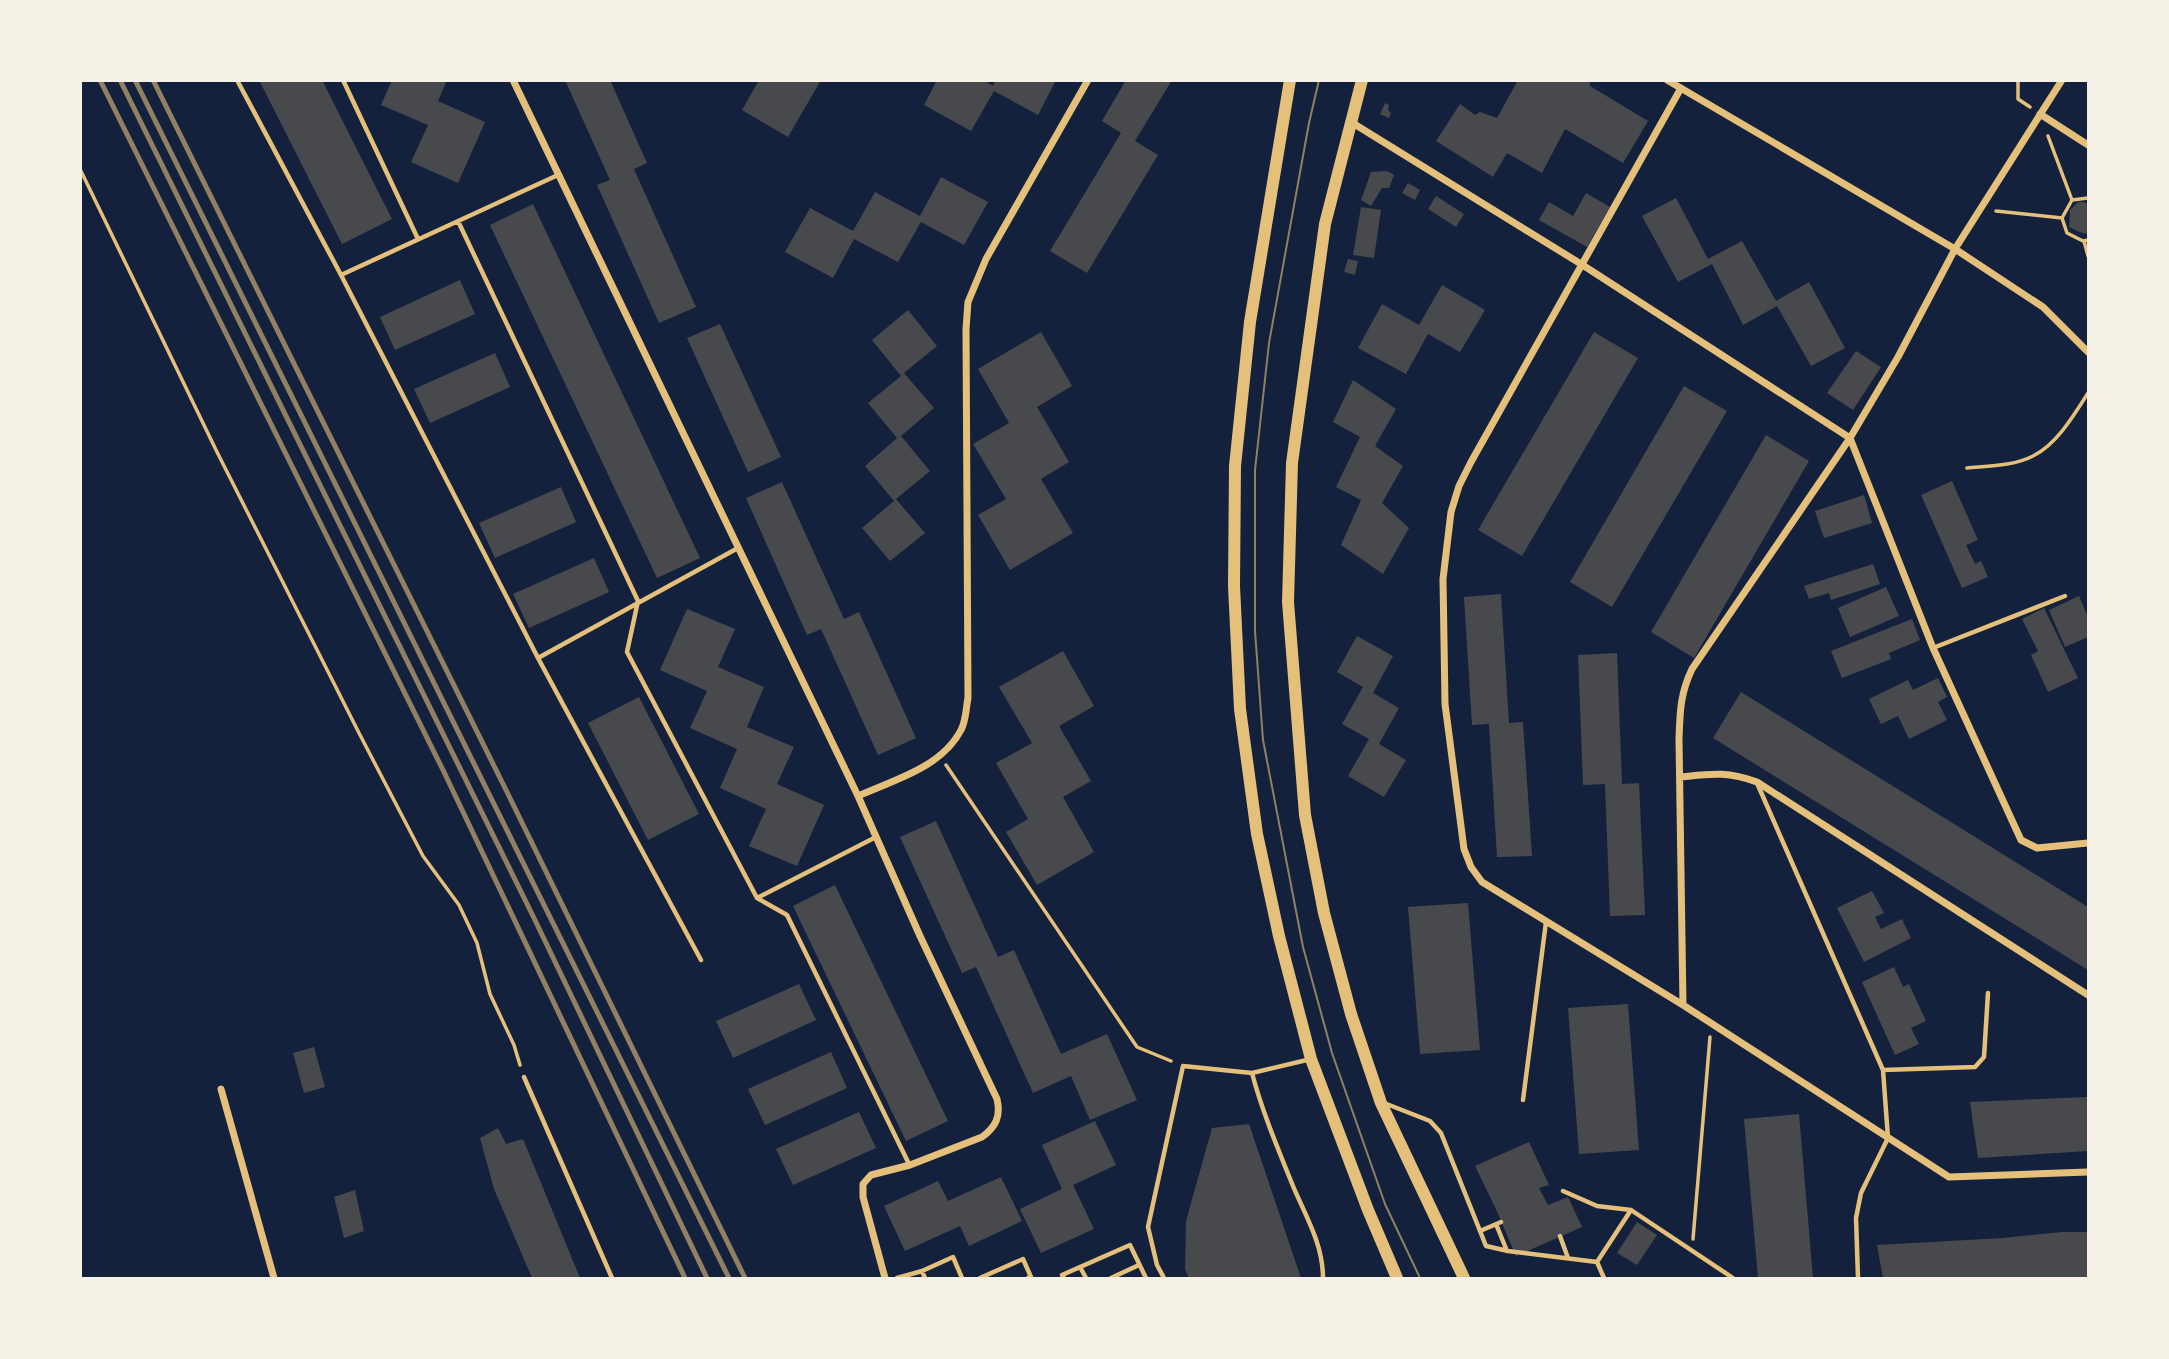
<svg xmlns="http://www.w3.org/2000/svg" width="2169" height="1359" font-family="Mulish,sans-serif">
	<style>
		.building { fill: #48494c }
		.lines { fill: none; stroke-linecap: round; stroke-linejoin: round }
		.path { stroke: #e5c07b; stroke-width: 3.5 }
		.service { stroke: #e5c07b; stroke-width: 4.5 }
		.minor { stroke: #e5c07b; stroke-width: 7 }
		.secondary { stroke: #e5c07b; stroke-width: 12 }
		.tram { stroke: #918062; stroke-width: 2 }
		.rail { stroke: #918062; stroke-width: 5 }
	</style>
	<rect width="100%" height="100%" fill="#14213d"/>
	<!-- building -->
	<path class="building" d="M 259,80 L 322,80 L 392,219 L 342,244 Z
		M 392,80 L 447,80 L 438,101 L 485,122 L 458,183 L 411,162 L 428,125 L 381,105 Z
		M 565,80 L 610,80 L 647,163 L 634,169 L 696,307 L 659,323 L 597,185 L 610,180 Z
		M 759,80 L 821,80 L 788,137 L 742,110 Z
		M 937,80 L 983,80 L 993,86 L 996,80 L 1056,80 L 1038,115 L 994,91 L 971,131 L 924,105 Z
		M 1126,80 L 1172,80 L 1135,141 L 1158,155 L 1087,273 L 1050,251 L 1121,133 L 1102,121 Z
		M 1518,80 L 1590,80 L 1590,86 L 1648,121 L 1623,163 L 1565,129 L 1542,173 L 1507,153 L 1493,177 L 1436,141 L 1460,104 L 1475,115 L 1480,112 L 1497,118 Z
		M 1385,103 L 1389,105 L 1388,110 L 1391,113 L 1389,118 L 1380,114 Z
		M 1387,171 L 1394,175 L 1389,188 L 1382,188 L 1371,206 L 1361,200 L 1371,172 Z
		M 941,177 L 988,202 L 964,245 L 921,222 L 898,262 L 854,239 L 833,278 L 785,252 L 810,208 L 853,231 L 875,192 L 920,216 Z
		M 1408,183 L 1420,190 L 1415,200 L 1402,193 Z
		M 1586,193 L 1610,207 L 1587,247 L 1539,220 L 1549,202 L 1573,216 Z
		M 1436,196 L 1464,214 L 1456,227 L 1428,209 Z
		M 1676,198 L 1708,259 L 1742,241 L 1776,301 L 1809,282 L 1845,348 L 1811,366 L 1777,306 L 1743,325 L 1712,264 L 1678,282 L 1642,216 Z
		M 2078,202 L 2084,202 L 2088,204 L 2088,234 L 2082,233 L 2069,227 L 2070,210 Z
		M 533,204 L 700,558 L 657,578 L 490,225 Z
		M 1361,207 L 1381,210 L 1374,258 L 1353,255 Z
		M 1348,259 L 1358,261 L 1355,275 L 1344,272 Z
		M 460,280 L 475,314 L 395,350 L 380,317 Z
		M 1442,285 L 1485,310 L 1460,352 L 1428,334 L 1406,374 L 1358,348 L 1382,304 L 1419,325 Z
		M 908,310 L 937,346 L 904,373 L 934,408 L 901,436 L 930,471 L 896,499 L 925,533 L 890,561 L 862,528 L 894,501 L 865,466 L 897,438 L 868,403 L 901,376 L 872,340 Z
		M 720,324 L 781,457 L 748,472 L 687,338 Z
		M 1041,332 L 1072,386 L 1037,407 L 1069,462 L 1041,479 L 1073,533 L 1010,570 L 978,515 L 1006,499 L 973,444 L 1009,423 L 978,369 Z
		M 1594,332 L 1638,358 L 1522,556 L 1478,530 Z
		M 1856,351 L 1881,367 L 1853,410 L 1827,393 Z
		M 495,353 L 510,387 L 430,423 L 414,389 Z
		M 1353,380 L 1396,409 L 1375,446 L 1403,466 L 1382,503 L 1409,528 L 1383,574 L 1341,545 L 1361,500 L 1336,487 L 1360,437 L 1333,422 Z
		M 1684,386 L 1727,411 L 1612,607 L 1570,582 Z
		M 1766,435 L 1809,461 L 1694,658 L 1651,632 Z
		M 1952,481 L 1978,540 L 1966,545 L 1975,564 L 1981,561 L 1988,577 L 1962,588 L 1921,495 Z
		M 782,482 L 844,619 L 859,612 L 916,738 L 878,755 L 821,629 L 807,635 L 746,498 Z
		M 561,487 L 576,522 L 495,558 L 479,523 Z
		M 1864,495 L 1872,523 L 1824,538 L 1815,511 Z
		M 594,558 L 609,592 L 529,628 L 513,594 Z
		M 1873,564 L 1880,584 L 1831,600 L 1829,593 L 1809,599 L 1804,586 Z
		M 1886,587 L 1899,616 L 1850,637 L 1838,608 Z
		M 1501,594 L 1509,723 L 1523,722 L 1532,856 L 1497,857 L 1489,724 L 1472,725 L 1464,597 Z
		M 2079,596 L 2088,617 L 2088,637 L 2065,647 L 2049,610 Z
		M 2044,608 L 2078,678 L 2048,692 L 2031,655 L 2038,651 L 2022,619 Z
		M 687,609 L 735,629 L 718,667 L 764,687 L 747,727 L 794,747 L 777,784 L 824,805 L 797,866 L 749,846 L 766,809 L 720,788 L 737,749 L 690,728 L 707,691 L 660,670 Z
		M 1912,619 L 1920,640 L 1889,653 L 1891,659 L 1842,678 L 1831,651 Z
		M 1357,636 L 1393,656 L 1373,693 L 1399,708 L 1379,744 L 1406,760 L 1384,797 L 1348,776 L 1369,739 L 1342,724 L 1363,687 L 1337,672 Z
		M 1063,651 L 1094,706 L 1059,726 L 1091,781 L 1063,797 L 1094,852 L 1037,885 L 1006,832 L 1028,819 L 996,763 L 1032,743 L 999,687 Z
		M 1617,653 L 1622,784 L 1639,783 L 1645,915 L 1610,916 L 1605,784 L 1583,785 L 1578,655 Z
		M 1938,678 L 1947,697 L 1938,702 L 1947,720 L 1909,739 L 1898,716 L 1881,724 L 1869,699 L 1908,680 L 1913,690 Z
		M 1741,692 L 2088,907 L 2088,970 L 1713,738 Z
		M 639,697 L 699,814 L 648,840 L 588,723 Z
		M 936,821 L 998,957 L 1014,950 L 1061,1054 L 1107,1034 L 1137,1100 L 1090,1120 L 1071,1076 L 1033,1093 L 976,967 L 962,973 L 900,837 Z
		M 835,885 L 948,1121 L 906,1141 L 793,906 Z
		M 1872,891 L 1884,913 L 1875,917 L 1881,929 L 1902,919 L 1911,938 L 1864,962 L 1837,908 Z
		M 1468,903 L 1480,1050 L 1420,1054 L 1408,907 Z
		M 1894,967 L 1903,987 L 1909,984 L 1926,1021 L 1911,1028 L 1919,1044 L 1895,1055 L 1862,982 Z
		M 799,984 L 816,1020 L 733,1058 L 716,1021 Z
		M 1628,1004 L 1639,1150 L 1579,1154 L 1568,1008 Z
		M 314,1047 L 325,1087 L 304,1093 L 293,1053 Z
		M 831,1052 L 847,1088 L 765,1125 L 748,1089 Z
		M 2088,1097 L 2088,1151 L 1978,1158 L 1970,1102 Z
		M 859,1112 L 876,1148 L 793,1185 L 776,1149 Z
		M 1799,1114 L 1813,1278 L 1758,1278 L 1744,1119 Z
		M 1095,1121 L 1116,1165 L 1073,1185 L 1094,1229 L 1041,1253 L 1020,1209 L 1062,1189 L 1042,1145 Z
		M 1249,1124 L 1301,1278 L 1189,1278 L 1185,1269 L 1186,1221 L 1212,1128 Z
		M 498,1128 L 506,1144 L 523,1139 L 580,1278 L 532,1278 L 494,1189 L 480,1138 Z
		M 1529,1142 L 1549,1185 L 1539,1188 L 1548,1205 L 1568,1197 L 1582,1227 L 1516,1256 L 1495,1207 L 1475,1166 Z
		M 1001,1177 L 1022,1221 L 969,1246 L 960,1226 L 905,1251 L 884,1206 L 938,1181 L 948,1201 Z
		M 355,1190 L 364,1231 L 344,1238 L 334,1197 Z
		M 1637,1222 L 1657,1235 L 1637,1265 L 1617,1253 Z
		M 2062,1232 L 2088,1232 L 2088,1278 L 1883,1278 L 1877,1245 L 2003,1238 Z"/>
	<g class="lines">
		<!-- path -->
		<path class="path" d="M 2018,80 L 2018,99 L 2030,107
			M 2048,136 L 2072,200
			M 80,169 L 217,452 L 359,733 L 423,856 L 459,905 L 477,943 L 490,994 L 514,1045 L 520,1065
			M 2088,198 L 2072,200 L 2062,218 L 2067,233 L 2083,241 L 2088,240
			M 1996,211 L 2062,218
			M 2084,241 L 2088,256
			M 1967,468 C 1988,466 2014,466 2033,456 C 2057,444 2074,415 2088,393
			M 946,765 L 1137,1047 L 1171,1061
			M 1693,1239 L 1710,1037"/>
		<!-- service -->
		<path class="service" d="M 237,80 L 341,275 L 538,658 L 701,960
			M 343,80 L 418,239
			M 458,221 L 638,601 L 627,652 L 757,898
			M 341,275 L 558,175
			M 1933,648 L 2065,596
			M 538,658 L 738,548
			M 1757,783 L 1883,1070 L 1888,1138 L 1861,1193 L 1856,1218 L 1858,1278
			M 876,837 L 757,898 L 787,915 L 909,1164
			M 1311,1059 L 1252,1073 C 1262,1111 1278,1149 1293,1186 C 1306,1217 1323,1244 1323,1278
			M 1883,1070 L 1975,1067 L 1984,1057 L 1988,993
			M 524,1077 L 612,1278
			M 1523,1100 L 1546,922
			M 1384,1103 L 1430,1121 L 1441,1133 L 1486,1246 L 1508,1251 L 1597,1262
			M 1563,1191 L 1597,1206 L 1631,1210 L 1733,1278
			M 1496,1224 L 1507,1251
			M 1480,1231 L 1501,1222
			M 1560,1236 L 1568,1258
			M 1597,1262 L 1631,1210
			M 1597,1262 L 1604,1278
			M 1080,1267 L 1086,1278
			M 922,1271 L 925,1278
			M 897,1278 L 922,1271 L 953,1257 L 962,1278
			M 980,1278 L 1023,1259 L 1031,1277 L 1028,1278
			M 1064,1278 L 1062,1275 L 1130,1245 L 1146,1278
			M 1111,1278 L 1139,1265
			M 1164,1278 L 1157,1265 L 1148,1227 L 1183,1066 L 1252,1073"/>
		<!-- minor -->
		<path class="minor" d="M 513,80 L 858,796 L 920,936 L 997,1099 C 1001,1116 996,1127 982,1137 L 910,1165 L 871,1175 L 863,1184 L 863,1197 L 885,1278
			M 1667,80 L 1955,249 L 2043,307 L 2088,352
			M 1681,88 L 1471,462 L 1459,486 L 1451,512 L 1443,579 L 1445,704 L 1464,849 L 1471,867 L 1482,882 L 1683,1005 L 1949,1177 L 2088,1172
			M 2040,114 L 2088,145
			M 1351,122 L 1581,264 L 1850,438
			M 1850,438 L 1933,648 L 2021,840 L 2037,848 L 2088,843
			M 1680,777 C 1711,774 1726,771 1757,782 L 2088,995
			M 858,796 C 894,780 942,767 961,730 C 966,721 966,708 968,698 L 966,329 L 968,302 L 986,259 L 1088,80
			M 1683,1005 L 1679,739 C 1680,712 1680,694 1692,669 L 1850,438 L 1898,357 L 1955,249 L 2062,80
			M 221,1089 L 274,1278"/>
		<!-- secondary -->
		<path class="secondary" d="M 1290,80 L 1250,322 L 1235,466 L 1234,586 L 1240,709 L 1257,834 L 1279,936 L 1311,1059 L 1368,1210 L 1397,1278
			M 1362,80 L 1325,224 L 1292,463 L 1288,602 L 1305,815 L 1324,913 L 1351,1014 L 1381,1103 L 1464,1278"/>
		<!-- tram -->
		<path class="tram" d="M 1319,80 L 1309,123 L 1269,343 L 1255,470 L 1255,631 L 1263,740 L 1303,947 L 1332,1053 L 1385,1204 L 1420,1278"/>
		<!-- rail -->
		<path class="rail" d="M 100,80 L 444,772 L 685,1278
			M 120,80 L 533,916 L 707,1278
			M 135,80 L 729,1278
			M 153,80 L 508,794 L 745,1278"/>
	</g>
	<!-- border -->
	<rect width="2169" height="1359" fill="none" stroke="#f6f1e7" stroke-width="164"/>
</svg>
